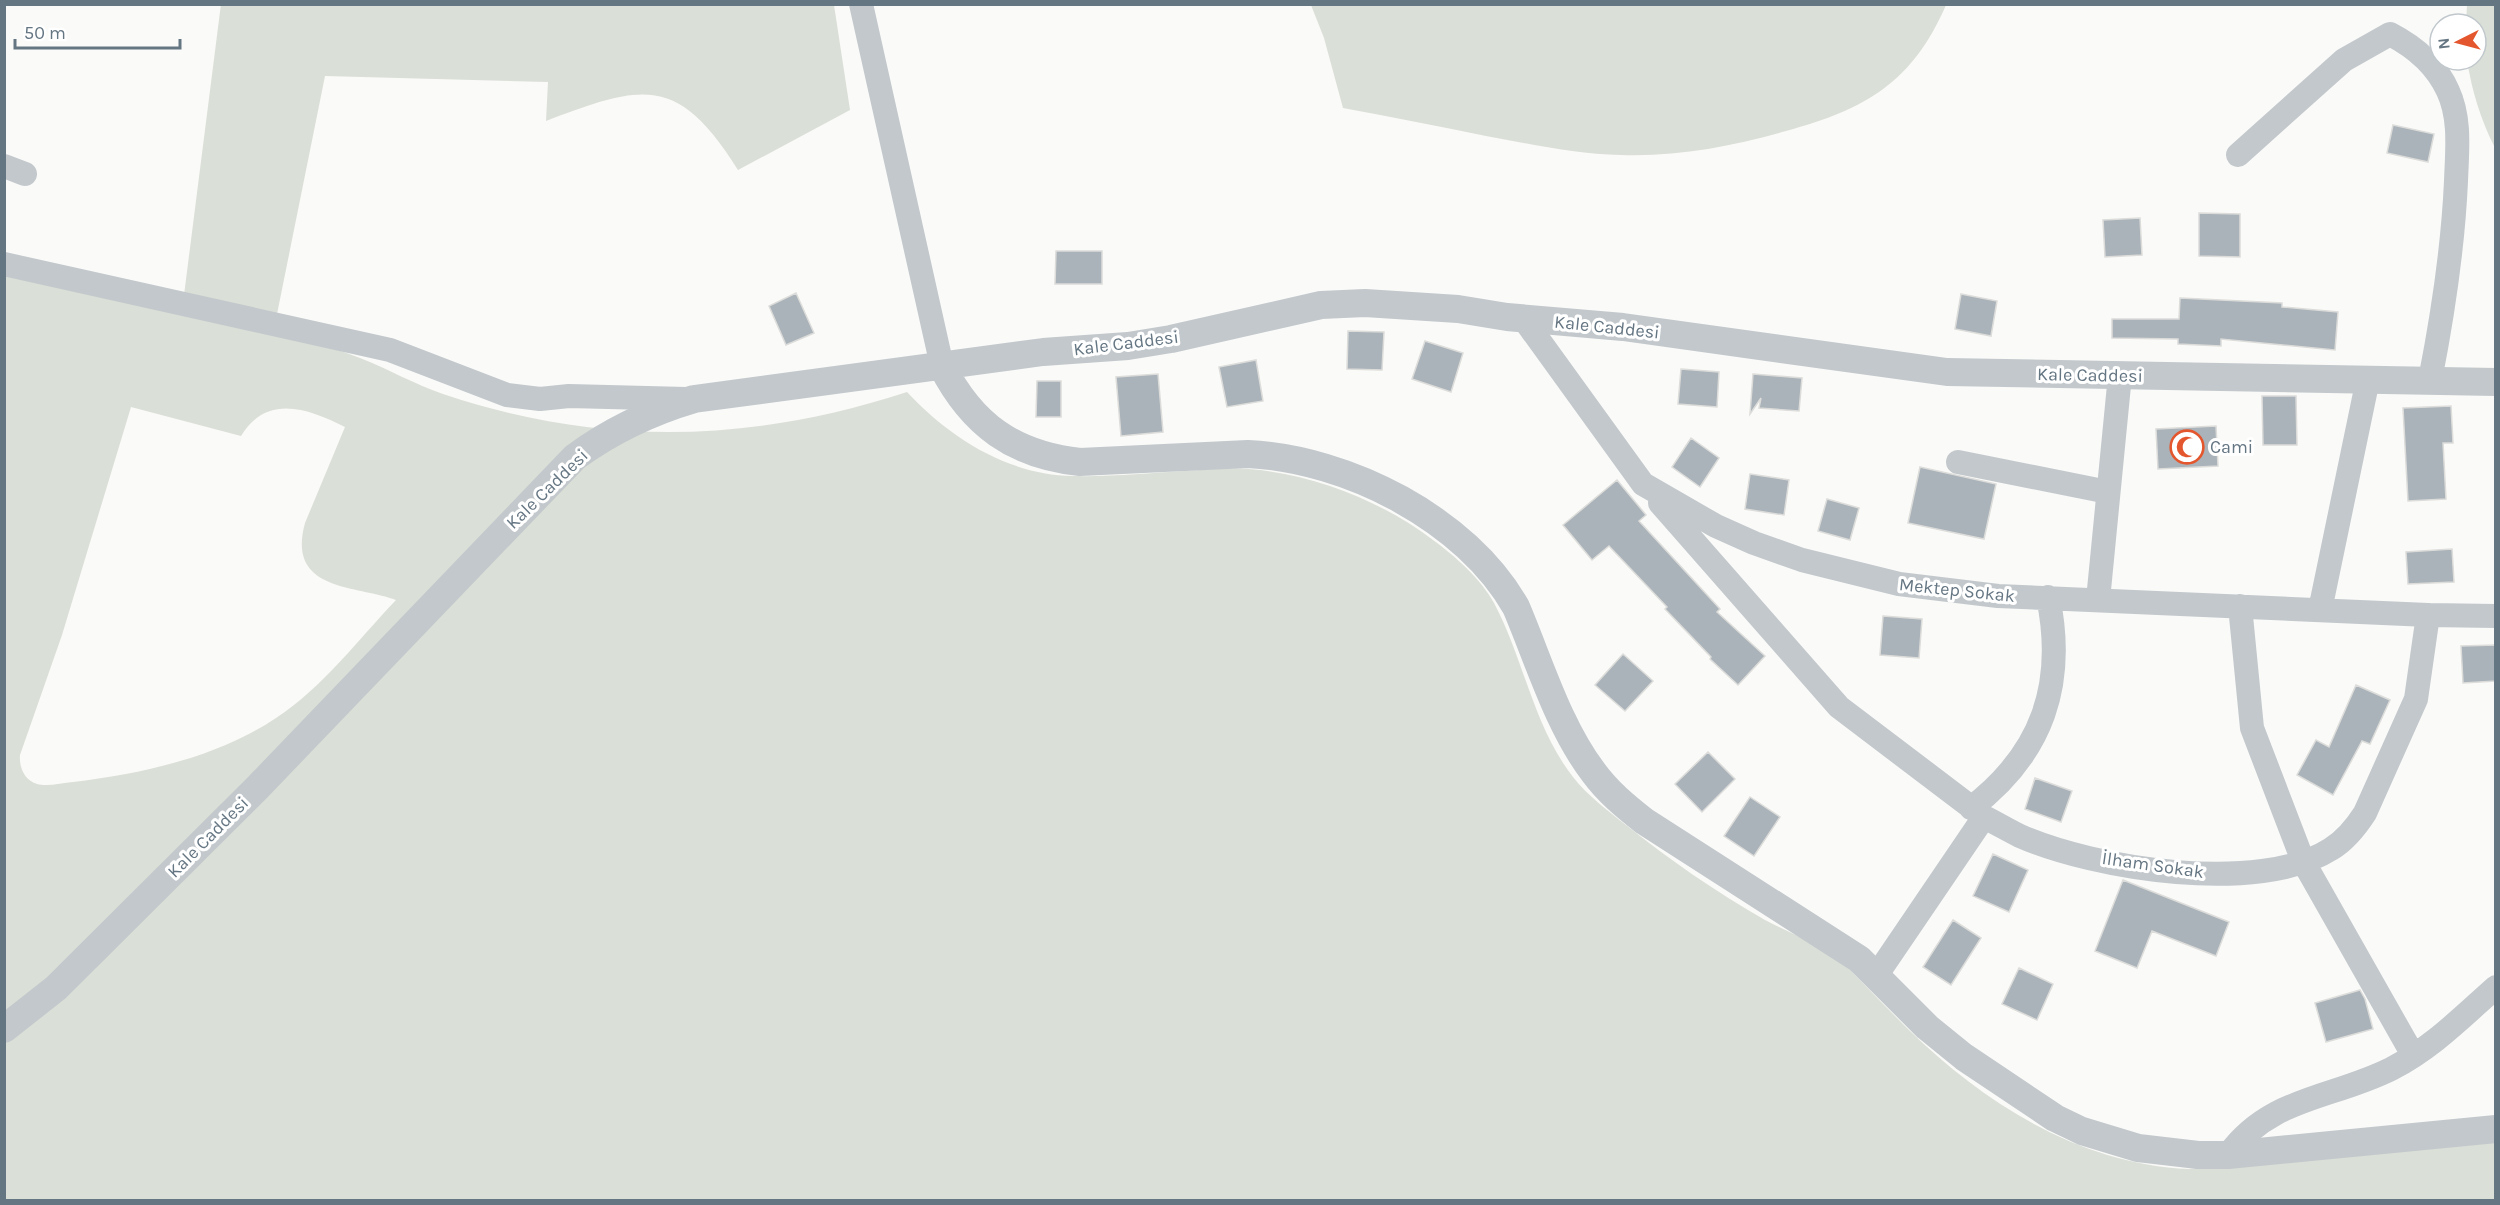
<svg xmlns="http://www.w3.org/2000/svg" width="2500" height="1205" font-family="Karla,sans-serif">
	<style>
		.green { fill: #dadfd7; fill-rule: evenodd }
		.building { fill: #aab3b9; stroke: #dcdcda; stroke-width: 1.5 }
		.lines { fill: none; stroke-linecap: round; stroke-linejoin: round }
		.minor { stroke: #c3c8cc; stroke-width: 24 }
		.tertiary { stroke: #c3c8cc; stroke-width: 28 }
		.labels { text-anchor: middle; stroke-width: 6; stroke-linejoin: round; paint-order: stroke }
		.street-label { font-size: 18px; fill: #657683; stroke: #fff }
		.poi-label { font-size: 18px; fill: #657683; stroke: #fff; text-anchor: start }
	</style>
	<rect width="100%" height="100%" fill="#fafaf8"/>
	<!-- green -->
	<path class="green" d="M 221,4 L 834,5 L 850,110 L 738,170 C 678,74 643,84 546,121 L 548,82 L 325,76 L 274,329 C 303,337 331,347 360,358 C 388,369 414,384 443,394 C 600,447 751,443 907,392 C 950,438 1008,475 1073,476 C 1110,477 1148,473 1185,471 C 1206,470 1228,467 1249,469 C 1313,474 1382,501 1433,540 C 1455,556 1481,579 1494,603 C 1524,659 1533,726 1573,777 C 1588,796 1607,810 1626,825 C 1670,860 1716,892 1765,920 C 1788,932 1814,942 1836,956 C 1844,962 1851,971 1859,979 C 1875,996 1892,1013 1909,1030 C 1985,1104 2080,1164 2189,1169 L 2496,1142 L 2495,1200 L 5,1200 L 5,271 L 182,311 ZM 131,407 L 241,436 C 267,393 309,409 345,427 L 305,523 C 286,592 356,585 396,600 C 358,640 322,688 276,718 C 218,757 141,774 73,782 C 62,783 47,787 37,784 C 24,780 19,767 20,755 L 62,635 Z
		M 1311,5 L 1946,5 C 1912,83 1866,109 1786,131 C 1733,146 1677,157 1621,155 C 1575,154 1531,144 1486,136 C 1439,126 1391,117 1343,108 L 1324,38 Z
		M 2467,5 L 2495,5 L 2495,148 C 2481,120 2472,92 2467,60 L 2476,60 L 2476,24 L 2466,24 Z"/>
	<!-- building -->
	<path class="building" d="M 2393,125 L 2434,134 L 2428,162 L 2387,153 Z
		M 2199,213 L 2240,214 L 2240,257 L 2199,256 Z
		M 2140,218 L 2142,255 L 2105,257 L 2103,220 Z
		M 1056,251 L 1102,251 L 1102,284 L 1055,284 Z
		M 796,293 L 814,333 L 786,345 L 769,306 Z
		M 1961,294 L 1997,301 L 1991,336 L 1955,329 Z
		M 2180,298 L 2282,303 L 2282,307 L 2338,312 L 2335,350 L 2221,339 L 2221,346 L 2178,344 L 2178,339 L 2112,338 L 2112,319 L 2179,319 Z
		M 1348,331 L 1384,332 L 1382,370 L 1347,369 Z
		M 1425,341 L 1463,353 L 1451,392 L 1412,379 Z
		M 1256,360 L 1263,401 L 1227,407 L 1219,367 Z
		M 1681,369 L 1719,372 L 1717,407 L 1678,404 Z
		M 1158,374 L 1163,432 L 1121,436 L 1116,377 Z
		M 1753,374 L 1802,378 L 1799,411 L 1759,408 L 1761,398 L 1750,414 Z
		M 1037,381 L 1061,381 L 1061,417 L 1036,417 Z
		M 2262,396 L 2296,396 L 2297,445 L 2263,445 Z
		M 2451,406 L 2453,443 L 2443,443 L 2446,499 L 2408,501 L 2403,408 Z
		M 2216,426 L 2218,466 L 2158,469 L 2156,429 Z
		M 1691,438 L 1719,458 L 1700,487 L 1672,467 Z
		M 1920,467 L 1996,484 L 1984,539 L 1908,523 Z
		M 1750,474 L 1789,480 L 1784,515 L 1745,509 Z
		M 1617,480 L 1646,515 L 1639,521 L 1720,609 L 1717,612 L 1765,656 L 1738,685 L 1710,659 L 1711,657 L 1665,609 L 1667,607 L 1609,546 L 1592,560 L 1563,525 Z
		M 1827,499 L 1859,508 L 1850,540 L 1818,531 Z
		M 2452,549 L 2454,582 L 2408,584 L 2406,552 Z
		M 1883,616 L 1922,619 L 1919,658 L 1880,655 Z
		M 2496,645 L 2496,681 L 2463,683 L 2461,646 Z
		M 1623,654 L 1653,681 L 1625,711 L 1595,685 Z
		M 2356,685 L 2390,700 L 2370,744 L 2362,741 L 2333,795 L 2297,775 L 2316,740 L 2329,747 Z
		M 1708,752 L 1735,779 L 1702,812 L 1675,784 Z
		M 2035,778 L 2072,791 L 2061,822 L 2025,809 Z
		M 1750,797 L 1780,817 L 1754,856 L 1724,836 Z
		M 1993,854 L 2028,870 L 2009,912 L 1973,896 Z
		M 2123,880 L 2229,922 L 2216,956 L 2152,931 L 2137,968 L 2095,951 Z
		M 1953,920 L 1981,938 L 1951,985 L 1923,967 Z
		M 2019,968 L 2053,984 L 2037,1020 L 2002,1004 Z
		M 2360,990 L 2365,999 L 2373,1029 L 2326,1042 L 2315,1003 Z"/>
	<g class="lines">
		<!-- minor -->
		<path class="minor" d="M 861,4 L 942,366
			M 2238,155 L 2344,60 L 2390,34 C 2415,47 2436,64 2448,91 C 2461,119 2457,151 2456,181 C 2453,248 2443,314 2430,380
			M 4,166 L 25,174
			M 4,264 L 390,350 L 507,395 L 540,399 L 569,396 L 686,399
			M 1523,318 L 1643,484 L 1716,526 L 1754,543 L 1802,560 L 1899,584 L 1998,596 L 2428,615 L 2496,616
			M 1958,462 L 2108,492
			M 1660,503 L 1839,707 L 1984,817
			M 2098,600 L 2120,375
			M 2240,606 L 2252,728 L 2303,861 L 2413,1055
			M 2320,610 L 2368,379
			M 1971,808 C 2043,753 2066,684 2048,597
			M 1876,976 L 1984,817 C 1996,823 2008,830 2020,836 C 2095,869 2259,895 2331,849 C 2346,840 2356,827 2365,813 L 2416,699 L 2428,615
			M 2228,1155 C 2270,1097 2331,1099 2391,1069 C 2432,1048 2462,1017 2496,987"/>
		<!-- tertiary -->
		<path class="tertiary" d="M 942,366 C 972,425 1014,455 1080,462 L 1248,454 C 1348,459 1466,519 1516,607 C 1539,661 1558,726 1594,773 C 1608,792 1625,806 1644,821 L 1859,959 L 1927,1027 L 1964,1057 L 2055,1118 L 2082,1131 L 2138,1148 L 2198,1155 L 2228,1155 L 2496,1129
			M 4,1029 L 56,988 L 257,788 L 575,457 C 612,430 650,412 694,399 L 1043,352 L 1128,346 L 1171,339 L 1321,305 L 1365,303 L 1458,309 L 1507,317 L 1623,327 L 1947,372 L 2496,382"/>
	</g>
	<!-- icons -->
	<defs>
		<g id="mosque-ring" transform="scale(1.725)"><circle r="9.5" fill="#fff" stroke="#e4572e" stroke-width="1.5"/><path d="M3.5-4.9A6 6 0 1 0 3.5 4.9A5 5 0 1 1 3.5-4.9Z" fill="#e4572e"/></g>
	</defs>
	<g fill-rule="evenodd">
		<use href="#mosque-ring" x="2187" y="447"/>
	</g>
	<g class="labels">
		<!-- street labels -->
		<g class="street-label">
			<text transform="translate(1607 327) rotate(6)" y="6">Kale Caddesi</text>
			<text transform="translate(1126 343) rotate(-7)" y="6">Kale Caddesi</text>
			<text transform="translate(2090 375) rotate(1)" y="6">Kale Caddesi</text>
			<text transform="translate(547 489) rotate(-44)" y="6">Kale Caddesi</text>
			<text transform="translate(1957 590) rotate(6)" y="6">Mektep Sokak</text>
			<text transform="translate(208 837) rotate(-45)" y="6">Kale Caddesi</text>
			<text transform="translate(2153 865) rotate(8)" y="6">İlham Sokak</text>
		</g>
		<!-- poi labels -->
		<g class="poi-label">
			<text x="2210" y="453">Cami</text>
		</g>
	</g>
	<!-- border -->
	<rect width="2500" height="1205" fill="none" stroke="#657683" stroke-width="12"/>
	<!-- north arrow -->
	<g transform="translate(2458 42) rotate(264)"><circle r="28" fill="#ffffff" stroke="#c1c8cd" stroke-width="1.5"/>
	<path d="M0-4.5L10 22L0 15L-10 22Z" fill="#e4572e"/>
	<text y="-9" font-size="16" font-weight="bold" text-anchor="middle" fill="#657683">N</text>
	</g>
	<!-- scale -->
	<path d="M15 39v9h165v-9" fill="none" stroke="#657683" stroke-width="3"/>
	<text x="24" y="39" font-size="18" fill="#657683" stroke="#ffffff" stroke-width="4.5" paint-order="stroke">50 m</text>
</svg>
